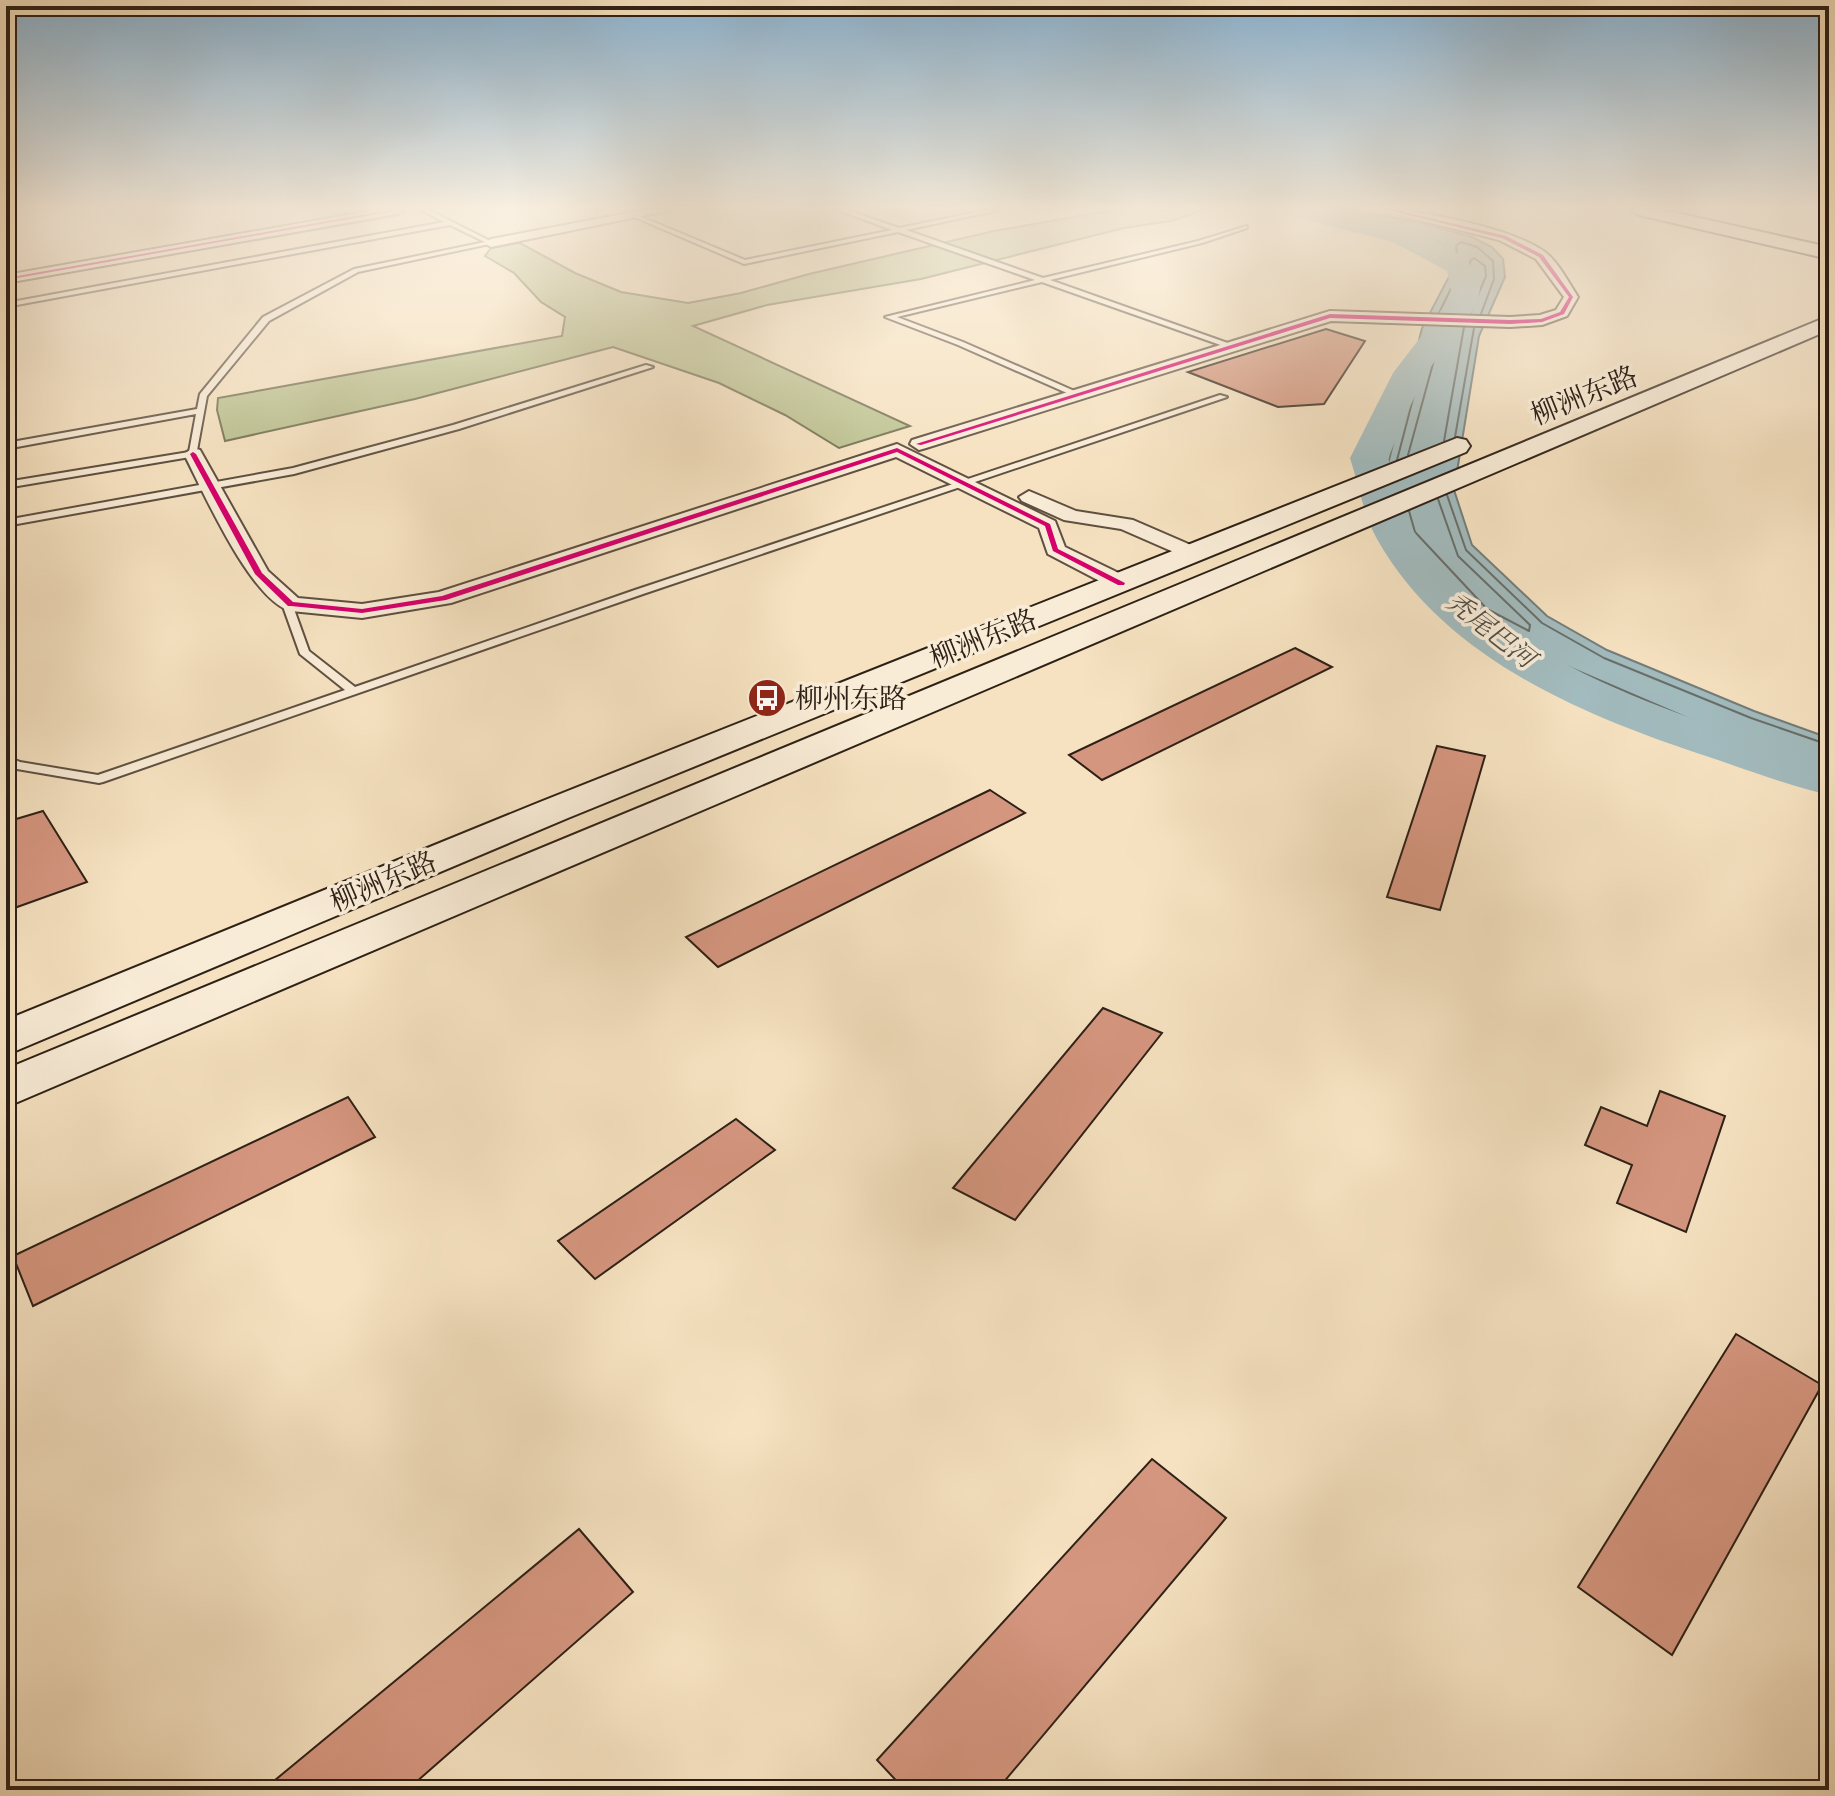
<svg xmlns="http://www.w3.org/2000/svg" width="1835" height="1796" font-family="'IM FELL Double Pica','Noto Serif SC',serif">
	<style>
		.green { fill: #bdc392; stroke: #757254; stroke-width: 2 }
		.water { fill: #a2bbbe; stroke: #737d7b; stroke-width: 2 }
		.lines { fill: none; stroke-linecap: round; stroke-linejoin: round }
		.shore { stroke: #686e6a; stroke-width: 2 }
		.river { fill: #a2bbbe; fill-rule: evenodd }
		.building { fill: #d5967f; stroke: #2d2016; stroke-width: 2 }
		.lane-casing { stroke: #5f5041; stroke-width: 4 }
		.street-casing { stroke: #5f5041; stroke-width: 4 }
		.secondary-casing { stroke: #2d2016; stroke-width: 4 }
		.lane { fill: #f9ecd7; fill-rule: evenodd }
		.street { fill: #f9ecd7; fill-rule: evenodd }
		.secondary { fill: #f9ecd7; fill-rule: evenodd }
		.cycleway-casing { stroke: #f9ecd7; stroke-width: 5 }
		.cycleway { fill: #d6006c; fill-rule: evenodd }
		.labels { text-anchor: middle; stroke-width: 7; stroke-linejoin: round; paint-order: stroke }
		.far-water-label { font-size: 26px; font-style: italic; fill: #504e48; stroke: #f9ecd7 }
		.street-label { font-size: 28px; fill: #2d2016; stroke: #f9ecd7 }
		.poi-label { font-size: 28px; fill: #2d2016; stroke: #f9ecd7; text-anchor: start }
	</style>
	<rect width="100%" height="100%" fill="#f6e2c1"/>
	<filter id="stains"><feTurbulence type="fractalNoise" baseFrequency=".0025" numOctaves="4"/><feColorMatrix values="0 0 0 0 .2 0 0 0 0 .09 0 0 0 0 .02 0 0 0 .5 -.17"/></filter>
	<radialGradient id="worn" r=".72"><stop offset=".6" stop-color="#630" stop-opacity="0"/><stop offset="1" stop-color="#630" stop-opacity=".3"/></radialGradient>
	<!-- green -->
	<path class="green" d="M 1113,210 L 1204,210 L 1171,221 L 1124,228 L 921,279 L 767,305 L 693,326 L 910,426 L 839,448 L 785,415 L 719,383 L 613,347 L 415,399 L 225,441 L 217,410 L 218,398 L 562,336 L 565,317 L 541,302 L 514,273 L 485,256 L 491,248 L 520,243 L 575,273 L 621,292 L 688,303 L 741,293 L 809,274 L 994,231 Z"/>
	<!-- water -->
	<path class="water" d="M 1300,210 L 1358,210 L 1422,223 L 1472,237 L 1492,247 L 1503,259 L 1505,277 L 1479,336 L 1454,490 L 1472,545 L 1547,616 L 1607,650 L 1754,711 L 1829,738 L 1829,781 L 1717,739 L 1553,669 L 1476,623 L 1398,540 L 1384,480 L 1422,328 L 1452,271 L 1452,255 L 1445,246 L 1435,241 Z"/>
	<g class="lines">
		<!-- shore -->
		<path class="shore" d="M 1439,313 L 1459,272 L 1456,246 L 1461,242 L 1477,247 L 1493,261 L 1494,279 L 1481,314
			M 1450,313 L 1469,277 L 1470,261 L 1474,258 L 1485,266 L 1486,276 L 1470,314
			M 1455,437 L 1474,328
			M 1444,441 L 1464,327
			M 1408,455 L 1443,327
			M 1397,460 L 1432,326
			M 1447,495 L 1466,550 L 1542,623 L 1604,658 L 1751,718 L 1829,745
			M 1409,511 L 1415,532 L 1487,609 L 1529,631 L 1530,625 L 1458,556 L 1438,499
			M 1400,515 L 1406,537 L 1482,617 L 1557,662 L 1720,732 L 1829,773"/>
		<!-- river -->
		<path class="river" d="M 1283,210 C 1299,210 1316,208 1332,210 C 1367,214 1492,245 1479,294 C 1472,324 1441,348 1426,375 C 1411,401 1400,431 1388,458 C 1397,484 1402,515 1418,538 C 1510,671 1683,716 1829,762 L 1829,795 C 1791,786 1755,773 1718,760 C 1592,719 1446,662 1377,539 C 1363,514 1359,485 1350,458 L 1393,373 L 1446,304 L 1451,290 L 1447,271 L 1393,242 L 1287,215 Z"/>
	</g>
	<!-- building -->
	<path class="building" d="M 1326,329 L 1365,341 L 1324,404 L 1278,407 L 1188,372 Z
		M 1295,648 L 1332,667 L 1102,780 L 1069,755 Z
		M 1437,746 L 1485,756 L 1440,910 L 1387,897 Z
		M 990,790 L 1025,813 L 718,967 L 686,937 Z
		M 43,811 L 87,882 L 6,911 L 6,822 Z
		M 1103,1008 L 1162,1033 L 1015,1220 L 953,1188 Z
		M 1660,1091 L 1725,1116 L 1686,1232 L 1617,1203 L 1632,1165 L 1585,1145 L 1601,1107 L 1647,1126 Z
		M 348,1097 L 375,1137 L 33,1306 L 13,1256 Z
		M 736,1119 L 775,1150 L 595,1279 L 558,1241 Z
		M 1736,1334 L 1822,1385 L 1672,1655 L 1578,1587 Z
		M 1152,1459 L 1226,1518 L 997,1790 L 905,1790 L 877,1760 Z
		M 579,1529 L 633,1592 L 407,1790 L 263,1790 Z"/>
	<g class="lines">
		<!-- lane casing -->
		<g class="lane-casing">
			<path id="lane" d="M 421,210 L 429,210 L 494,243 L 358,272 L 269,321 L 207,396 L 196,456 L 6,488 L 6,482 L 189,452 L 196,414 L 6,449 L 6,443 L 197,409 L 200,394 L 263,317 L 354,269 L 485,242 L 450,225 L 6,307 L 6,303 L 444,222 Z
				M 838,210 L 847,210 L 899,228 L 987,210 L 999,210 L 906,230 L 1043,278 L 1198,241 L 1247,226 L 1247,228 L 1202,243 L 1050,280 L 1236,346 L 1229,348 L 1042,282 L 897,317 L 963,342 L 1079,393 L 1079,397 L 1076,397 L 958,345 L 885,317 L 1035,280 L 898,232 L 744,264 L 632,216 L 637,215 L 745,260 L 892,230 Z
				M 646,365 L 653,367 L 459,429 L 294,474 L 6,526 L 6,520 L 293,468 L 453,425 Z
				M 1220,395 L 1227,397 L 643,594 L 103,782 L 99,783 L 17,769 L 6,765 L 6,756 L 20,762 L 98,775 L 345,690 L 300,654 L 280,598 L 281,596 L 285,595 L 290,598 L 309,651 L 355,687 L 635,590 Z"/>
		</g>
		<!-- street casing -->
		<g class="street-casing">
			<path id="street" d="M 376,210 L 404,210 L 398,214 L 6,283 L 6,275 Z
				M 644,210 L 671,210 L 491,247 L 484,243 L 491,239 Z
				M 1384,210 C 1423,210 1514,229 1545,252 C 1558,262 1569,283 1578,297 L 1567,316 L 1542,325 L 1510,327 L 1331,321 L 926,448 L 919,450 L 910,444 L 912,440 L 1330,311 L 1510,317 L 1540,315 L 1556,310 L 1564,297 L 1536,259 L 1499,240 Z
				M 897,444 L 1055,521 L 1065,547 L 1129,578 L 1132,583 L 1129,588 L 1113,588 L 1048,554 L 1039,528 L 896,457 L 451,603 L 362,618 L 291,611 C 251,601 203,491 184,454 L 193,448 L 200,450 L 268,571 L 298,598 L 362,604 L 439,592 Z
				M 1029,491 L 1076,511 L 1133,520 L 1200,549 L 1203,554 L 1192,560 L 1121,529 L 1064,520 L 1022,501 L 1019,497 Z"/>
		</g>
		<!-- secondary casing -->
		<g class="secondary-casing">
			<path id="secondary" d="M 1630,210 L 1663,210 L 1829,247 L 1829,259 L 1639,215 Z
				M 1829,316 L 1829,330 L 6,1107 L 6,1069 Z
				M 1457,438 L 1466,440 L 1470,446 L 1466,452 L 568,818 L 6,1055 L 6,1020 L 540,802 Z"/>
		</g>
		<!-- lane -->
		<use href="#lane" class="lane"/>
		<!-- street -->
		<use href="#street" class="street"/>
		<!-- secondary -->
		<use href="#secondary" class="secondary"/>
		<!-- cycleway casing -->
		<g class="cycleway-casing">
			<path id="cycleway" d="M 390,210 L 400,210 L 6,280 L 6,278 Z
				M 1388,210 L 1396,210 L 1506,236 L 1543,255 L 1573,297 L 1564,314 L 1542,322 L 1510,324 L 1330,318 L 921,445 L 916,444 L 1330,314 L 1510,320 L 1541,319 L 1560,312 L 1569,297 L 1539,257 L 1502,238 Z
				M 897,448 L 1050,524 L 1058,549 L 1125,583 L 1124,585 L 1118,585 L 1053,551 L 1045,526 L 897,452 L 446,600 L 362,613 L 291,606 L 288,606 L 255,574 L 190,454 L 193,452 L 196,454 L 262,573 L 293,602 L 362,609 L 442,596 Z"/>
		</g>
		<!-- cycleway -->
		<use href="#cycleway" class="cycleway"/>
	</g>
	<!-- sky -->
	<linearGradient id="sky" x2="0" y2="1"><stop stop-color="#8cb7d7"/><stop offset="0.45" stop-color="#fbf2e3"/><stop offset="1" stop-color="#fbf2e3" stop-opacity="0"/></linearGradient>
	<rect width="1835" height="462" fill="url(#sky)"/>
	<!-- icons -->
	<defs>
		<g id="bus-disc" transform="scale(2)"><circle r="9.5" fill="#8f2418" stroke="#f9ecd7"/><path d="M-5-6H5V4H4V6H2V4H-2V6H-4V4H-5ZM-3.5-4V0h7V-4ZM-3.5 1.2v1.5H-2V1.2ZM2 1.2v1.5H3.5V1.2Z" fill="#fff"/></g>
	</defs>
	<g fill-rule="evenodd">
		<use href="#bus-disc" x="767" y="698"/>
	</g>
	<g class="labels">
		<!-- far-water labels -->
		<g class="far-water-label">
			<text transform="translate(1491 630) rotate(38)" y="9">秃尾巴河</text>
		</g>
		<!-- street labels -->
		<g class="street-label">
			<text transform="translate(1584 395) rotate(-22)" y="10">柳洲东路</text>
			<text transform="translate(983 638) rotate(-22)" y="10">柳洲东路</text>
			<text transform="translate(383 881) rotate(-23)" y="10">柳洲东路</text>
		</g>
		<!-- poi labels -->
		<g class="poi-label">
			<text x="795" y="708">柳州东路</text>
		</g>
	</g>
	<!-- margin -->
	<rect width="1835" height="1796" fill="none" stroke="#f6e2c1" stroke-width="32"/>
	<rect x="8" y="8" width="1819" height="1780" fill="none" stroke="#2d2016" stroke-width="4"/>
	<rect x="16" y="16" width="1803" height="1764" fill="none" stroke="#2d2016" stroke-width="2"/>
	<rect width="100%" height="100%" filter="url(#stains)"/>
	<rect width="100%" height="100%" fill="url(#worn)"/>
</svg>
